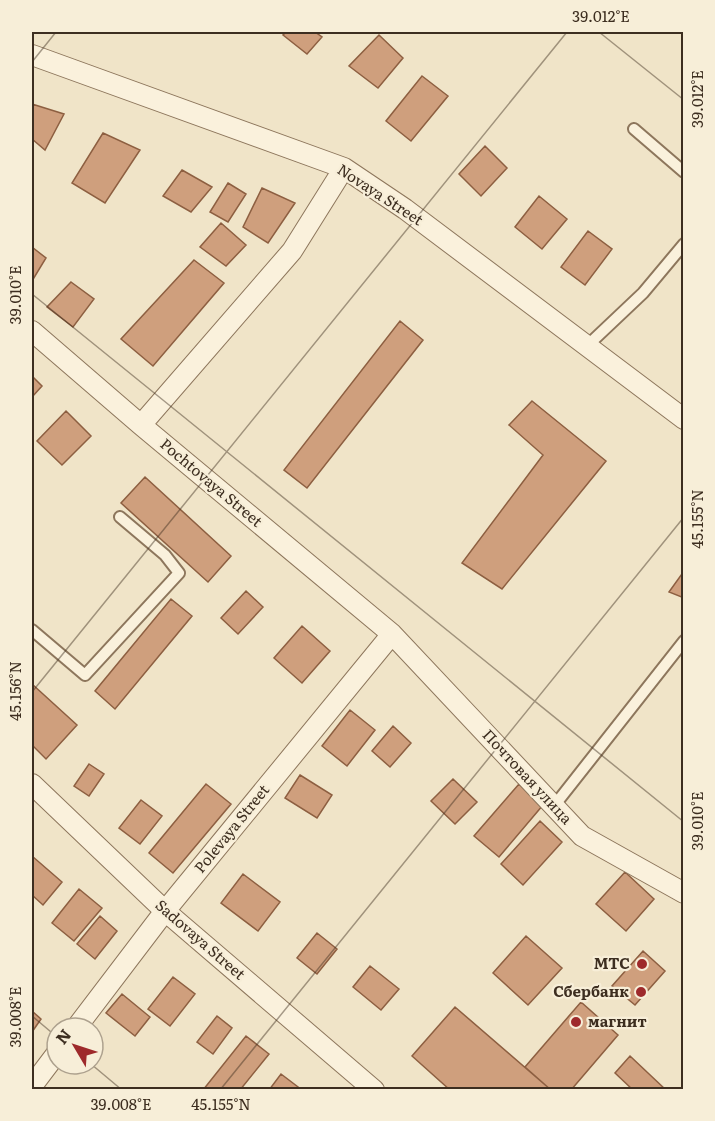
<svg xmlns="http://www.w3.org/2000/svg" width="715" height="1121" font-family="Literata,serif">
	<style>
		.building { fill: #cf9f7d; stroke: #8d5f41; stroke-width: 1.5 }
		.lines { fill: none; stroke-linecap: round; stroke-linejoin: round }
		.lane-casing { stroke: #8d765c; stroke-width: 14 }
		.street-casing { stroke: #8d765c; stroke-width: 22 }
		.lane { stroke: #faf1dc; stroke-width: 10 }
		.street { stroke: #faf1dc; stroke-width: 20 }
		.ticks { fill: none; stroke: #3d2e20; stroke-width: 1.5; stroke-opacity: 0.45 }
		.poi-dot { fill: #9e2a2b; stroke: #f7eed8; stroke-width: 2 }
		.labels { text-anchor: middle; stroke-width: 4.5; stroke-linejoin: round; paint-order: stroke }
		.street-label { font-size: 15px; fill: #3d2e20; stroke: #f7eed8 }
		.poi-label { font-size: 15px; font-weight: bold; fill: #3d2e20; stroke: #f7eed8; text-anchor: end }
		.neatline { fill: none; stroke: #3d2e20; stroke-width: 2 }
		.ticks-label { font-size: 15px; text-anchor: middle; fill: #3d2e20 }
	</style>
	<rect width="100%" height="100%" fill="#f0e4c8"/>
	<!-- building -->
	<path class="building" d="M 286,32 L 315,32 L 322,37 L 307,54 L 283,35 Z
		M 379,35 L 403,58 L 378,88 L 349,66 Z
		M 422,76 L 448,96 L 411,141 L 386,121 Z
		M 32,104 L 64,114 L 45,150 L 32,139 Z
		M 103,133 L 140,150 L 105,203 L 72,183 Z
		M 485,146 L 507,168 L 481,196 L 459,174 Z
		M 182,170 L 212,187 L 191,212 L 163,196 Z
		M 228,183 L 246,194 L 228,222 L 210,212 Z
		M 262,188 L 295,203 L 268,243 L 243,227 Z
		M 539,196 L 567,219 L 542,249 L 515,227 Z
		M 221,223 L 246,245 L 226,266 L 200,247 Z
		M 588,231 L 612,249 L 585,285 L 561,267 Z
		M 32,247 L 46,258 L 32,281 Z
		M 194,260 L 224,283 L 153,366 L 121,339 Z
		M 71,282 L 94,299 L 73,327 L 47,307 Z
		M 400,321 L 423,340 L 307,488 L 284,470 Z
		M 32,376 L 42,386 L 32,397 Z
		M 532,401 L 606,461 L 502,589 L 462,563 L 543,455 L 509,425 Z
		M 66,411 L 91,436 L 62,465 L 37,441 Z
		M 145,477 L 231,556 L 208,582 L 121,503 Z
		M 684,571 L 684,598 L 669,592 Z
		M 246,591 L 263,607 L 238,634 L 221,618 Z
		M 171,599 L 192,616 L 115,709 L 95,691 Z
		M 302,626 L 330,651 L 302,683 L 274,658 Z
		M 32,684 L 77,725 L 46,759 L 32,745 Z
		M 350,710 L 375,730 L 347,766 L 322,746 Z
		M 393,726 L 411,743 L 390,767 L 372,751 Z
		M 89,764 L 104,774 L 89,796 L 74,786 Z
		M 300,775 L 332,795 L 317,818 L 285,798 Z
		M 453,779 L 477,802 L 455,824 L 431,801 Z
		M 206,784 L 231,804 L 173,873 L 149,853 Z
		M 519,784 L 543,805 L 499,857 L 474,836 Z
		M 141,800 L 162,816 L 140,844 L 119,828 Z
		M 540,821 L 562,842 L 523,885 L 501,864 Z
		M 32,856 L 62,882 L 43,905 L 32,895 Z
		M 625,872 L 654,899 L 626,931 L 596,904 Z
		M 243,874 L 280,902 L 258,931 L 221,903 Z
		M 79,889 L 102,908 L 74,941 L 52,923 Z
		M 100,916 L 117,931 L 95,959 L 77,944 Z
		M 317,933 L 337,949 L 317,974 L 297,958 Z
		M 526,936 L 562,968 L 528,1005 L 493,973 Z
		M 643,951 L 665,971 L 635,1005 L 612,986 Z
		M 370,966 L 399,989 L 381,1010 L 353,987 Z
		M 173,977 L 195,994 L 170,1026 L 148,1009 Z
		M 122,994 L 150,1017 L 135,1036 L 106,1013 Z
		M 581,1002 L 618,1035 L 571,1090 L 551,1090 L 525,1067 Z
		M 455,1007 L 551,1090 L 450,1090 L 412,1056 Z
		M 32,1011 L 41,1019 L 32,1032 Z
		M 217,1016 L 232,1028 L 213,1054 L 197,1042 Z
		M 246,1036 L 269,1054 L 240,1090 L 203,1090 Z
		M 630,1056 L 666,1090 L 633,1090 L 615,1073 Z
		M 281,1074 L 302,1090 L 269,1090 Z"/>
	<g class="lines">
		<!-- lane casing -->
		<g class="lane-casing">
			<path id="lane" d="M 634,129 L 684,172
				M 587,346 L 643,293 L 684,244
				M 32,630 L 85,675 L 179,573 L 165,555 L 120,517
				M 554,806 L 684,641"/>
		</g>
		<!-- street casing -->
		<g class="street-casing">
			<path id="street" d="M 32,55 L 344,168 L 405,209 L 684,419
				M 32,331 L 141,425 L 392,634 L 582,836 L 684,893
				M 141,425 L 292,251 L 344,168
				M 32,784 L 165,911 L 374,1090
				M 76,1028 L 165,911 L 392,634
				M 32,1086 L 57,1053"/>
		</g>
		<!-- lane -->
		<use href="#lane" class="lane"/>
		<!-- street -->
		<use href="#street" class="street"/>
	</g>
	<!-- ticks -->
	<path class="ticks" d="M 599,32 L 684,100M 32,62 L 56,32M 32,294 L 684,822M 32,692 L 567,32M 32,1016 L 57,1037M 91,1064 L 122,1090M 220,1090 L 684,517"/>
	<!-- markers -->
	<g class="poi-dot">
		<circle cx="642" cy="964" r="6"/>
		<circle cx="641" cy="992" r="6"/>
		<circle cx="576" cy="1022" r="6"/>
	</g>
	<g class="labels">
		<!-- street labels -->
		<g class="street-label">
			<text transform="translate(380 195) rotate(33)" y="5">Novaya Street</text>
			<text transform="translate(211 483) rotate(40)" y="5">Pochtovaya Street</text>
			<text transform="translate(527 777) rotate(47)" y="5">Почтовая улица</text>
			<text transform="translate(232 829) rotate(-51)" y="5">Polevaya Street</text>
			<text transform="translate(200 940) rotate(41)" y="5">Sadovaya Street</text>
		</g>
		<!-- poi labels -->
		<g class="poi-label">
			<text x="630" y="969">МТС</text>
			<text x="629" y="997">Сбербанк</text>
			<text x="588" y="1027" text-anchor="start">магнит</text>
		</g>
	</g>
	<!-- border -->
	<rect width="715" height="1121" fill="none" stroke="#f7eed8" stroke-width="66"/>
	<!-- north arrow -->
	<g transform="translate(75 1046) rotate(309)"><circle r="28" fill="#f7eed8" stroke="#ada18e" stroke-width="1.5"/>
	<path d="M0-4.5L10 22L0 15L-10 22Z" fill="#9e2a2b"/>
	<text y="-9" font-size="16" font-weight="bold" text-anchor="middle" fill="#3d2e20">N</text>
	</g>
	<rect x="33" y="33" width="649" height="1055" class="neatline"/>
	<g class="ticks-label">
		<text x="601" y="22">39.012°E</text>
		<text transform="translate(698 99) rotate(-90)" y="5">39.012°E</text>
		<text transform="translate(16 295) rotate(-90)" y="5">39.010°E</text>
		<text transform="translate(698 519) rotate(-90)" y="5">45.155°N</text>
		<text transform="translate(16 691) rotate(-90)" y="5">45.156°N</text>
		<text transform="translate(698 821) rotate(-90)" y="5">39.010°E</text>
		<text transform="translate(16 1017) rotate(-90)" y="5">39.008°E</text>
		<text x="121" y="1110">39.008°E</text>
		<text x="221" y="1110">45.155°N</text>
	</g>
</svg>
